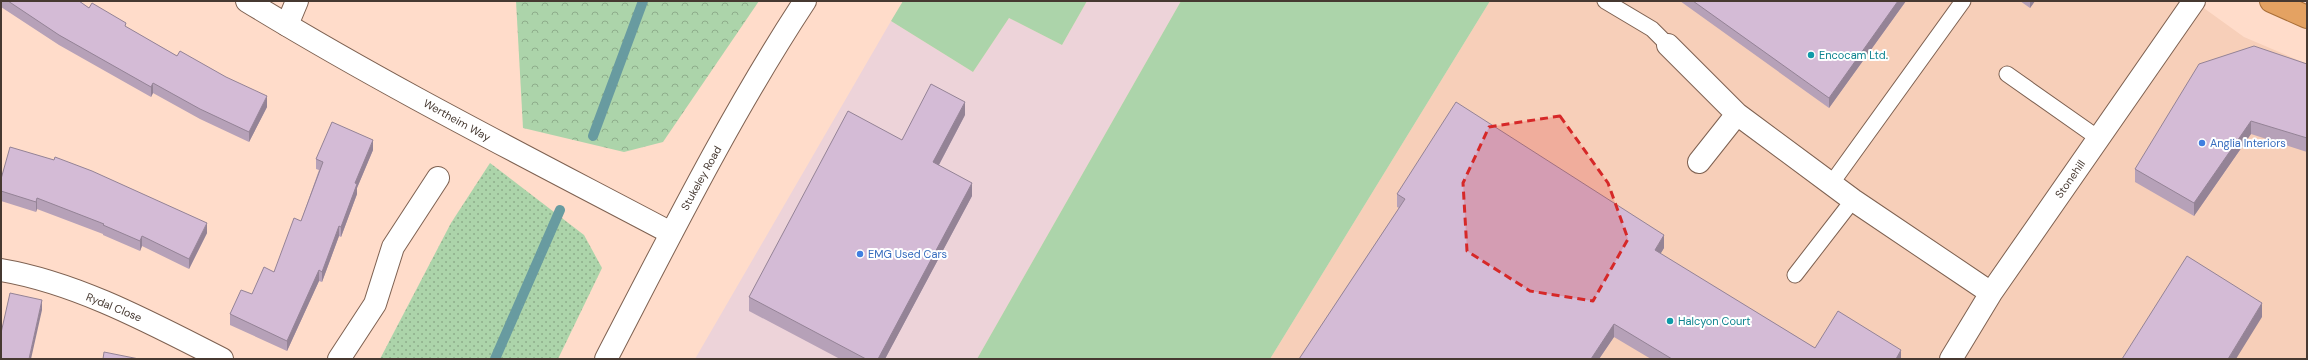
<svg xmlns="http://www.w3.org/2000/svg" width="2308" height="360" font-family="'DM Sans',sans-serif">
	<style>
		.commercial { fill: #edd3d9 }
		.built { fill: #f7cfb9 }
		.green { fill: #acd4aa }
		.forest { fill: url(#forest-crowns) }
		.park { fill: url(#park-dots) }
		.lines { fill: none; stroke-linecap: round; stroke-linejoin: round }
		.stream { stroke: #689ba0; stroke-width: 10 }
		.service-casing { stroke: #7e6151; stroke-width: 17 }
		.minor-casing { stroke: #7e6151; stroke-width: 24 }
		.tertiary-casing { stroke: #7e6151; stroke-width: 24 }
		.secondary-casing { stroke: #7e6151; stroke-width: 24 }
		.trunk-casing { stroke: #a96e37; stroke-width: 24 }
		.service { stroke: #fff; stroke-width: 15 }
		.minor { stroke: #fff; stroke-width: 22 }
		.tertiary { stroke: #fff; stroke-width: 22 }
		.secondary { stroke: #fff; stroke-width: 22 }
		.trunk { stroke: #e4a262; stroke-width: 22 }
		.wall { fill: #b6a1b8 }
		.shaded-wall { fill: #948396 }
		.building { fill: #d4bbd6; stroke: #948396 }
		.marked { fill: #d62828; fill-opacity: 0.2; stroke: #d62828; stroke-width: 3; stroke-dasharray: 8 5; stroke-linejoin: round }
		.culture-dot { fill: #0f9aa8; stroke: #fff; stroke-width: 1.5 }
		.shop-dot { fill: #3f7fe0; stroke: #fff; stroke-width: 1.5 }
		.labels { text-anchor: middle; stroke-width: 4; stroke-linejoin: round; paint-order: stroke }
		.culture-label { font-size: 11px; fill: #0d838f; stroke: #fff; text-anchor: start }
		.street-label { font-size: 11px; fill: #463931; stroke: #fff }
		.shop-label { font-size: 11px; fill: #366cbe; stroke: #fff; text-anchor: start }
	</style>
	<defs>
		<pattern id="forest-crowns" width="20" height="18" patternUnits="userSpaceOnUse"><rect width="20" height="18" fill="#acd4aa"/><path d="M2 6a3 3 0 1 1 6 0M12 15a3 3 0 1 1 6 0" fill="none" stroke="#8ead8b"/></pattern>
		<pattern id="park-dots" width="8" height="8" patternUnits="userSpaceOnUse"><rect width="8" height="8" fill="#acd4aa"/><path d="M2 2h.1M6 6h.1" fill="none" stroke="#8ead8b" stroke-width="1.8" stroke-linecap="round"/></pattern>
	</defs>
	<rect width="100%" height="100%" fill="#ffdcca"/>
	<!-- commercial -->
	<path class="commercial" d="M 1087,1 L 1181,1 L 977,359 L 695,359 L 891,21 L 973,72 L 1009,18 L 1062,45 Z"/>
	<!-- built -->
	<path class="built" d="M 1490,1 L 2194,1 L 2244,37 L 2307,64 L 2307,359 L 1270,359 Z"/>
	<!-- green -->
	<path class="green" d="M 903,1 L 1087,1 L 1062,45 L 1009,18 L 973,72 L 891,21 Z
		M 1181,1 L 1490,1 L 1270,359 L 977,359 Z"/>
	<!-- forest -->
	<path class="forest" d="M 516,1 L 759,1 L 663,142 L 624,152 L 523,128 Z"/>
	<!-- park -->
	<path class="park" d="M 490,163 L 584,235 L 602,268 L 558,359 L 380,359 L 451,223 Z"/>
	<g class="lines">
		<!-- stream -->
		<path class="stream" d="M 593,136 L 643,1
			M 495,359 L 560,210"/>
		<!-- service casing -->
		<g class="service-casing">
			<path id="service" d="M 1605,1 L 1652,29 L 1668,45
				M 2007,74 L 2098,138
				M 1831,184 L 1963,1
				M 1795,275 L 1853,200"/>
		</g>
		<!-- minor casing -->
		<g class="minor-casing">
			<path id="minor" d="M 287,25 L 297,1
				M 1668,45 L 1737,114 L 1853,200 L 1991,293
				M 1699,162 L 1737,114
				M 1,270 C 78,283 153,324 222,359
				M 339,359 L 375,304 L 393,247 L 438,178
				M 1951,359 L 1991,293 L 2194,1"/>
		</g>
		<!-- tertiary casing -->
		<g class="tertiary-casing">
			<path id="tertiary" d="M 247,1 C 384,85 529,158 671,233"/>
		</g>
		<!-- secondary casing -->
		<g class="secondary-casing">
			<path id="secondary" d="M 606,359 C 669,238 730,115 805,1"/>
		</g>
		<!-- trunk casing -->
		<g class="trunk-casing">
			<path id="trunk" d="M 2271,1 L 2307,17"/>
		</g>
		<!-- service -->
		<use href="#service" class="service"/>
		<!-- minor -->
		<use href="#minor" class="minor"/>
		<!-- tertiary -->
		<use href="#tertiary" class="tertiary"/>
		<!-- secondary -->
		<use href="#secondary" class="secondary"/>
		<!-- trunk -->
		<use href="#trunk" class="trunk"/>
	</g>
	<!-- wall -->
	<path class="wall" d="M 1,1 L 79,1 L 89,8 L 126,27 L 267,107 L 249,142 L 200,119 L 153,93 L 151,97 L 59,45 L 1,7 Z
		M 1680,1 L 1906,1 L 1829,108 Z
		M 2020,1 L 2035,1 L 2030,8 Z
		M 2307,64 L 2307,152 L 2251,134 L 2194,216 L 2135,182 L 2135,169 Z
		M 965,115 L 939,165 L 972,196 L 885,359 L 840,359 L 749,311 L 749,297 Z
		M 373,150 L 357,188 L 357,194 L 341,237 L 339,236 L 322,282 L 319,281 L 287,351 L 230,325 L 230,314 L 252,294 L 274,272 L 301,221 L 319,170 L 316,169 L 316,159 Z
		M 1,179 L 207,233 L 189,269 L 142,246 L 140,251 L 103,235 L 103,234 L 37,209 L 36,212 L 1,201 Z
		M 1397,194 L 1664,248 L 1660,254 L 1815,348 L 1901,359 L 1651,359 L 1614,337 L 1599,359 L 1299,359 L 1399,208 L 1397,207 Z"/>
	<!-- shaded-wall -->
	<path class="shaded-wall" d="M 1898,1 L 1906,1 L 1829,108 L 1829,98 Z
		M 2030,1 L 2035,1 L 2030,8 Z
		M 153,83 L 153,93 L 151,97 L 151,87 Z
		M 267,96 L 267,107 L 249,142 L 249,132 Z
		M 965,102 L 965,115 L 933,176 L 933,162 Z
		M 2251,121 L 2251,134 L 2194,216 L 2194,203 Z
		M 373,140 L 373,150 L 357,188 L 357,194 L 341,237 L 341,227 L 355,183 Z
		M 972,183 L 972,196 L 885,359 L 878,359 Z
		M 37,198 L 37,209 L 36,212 L 36,202 Z
		M 207,223 L 207,233 L 189,269 L 189,259 Z
		M 339,226 L 339,236 L 322,282 L 322,272 Z
		M 1664,235 L 1664,248 L 1655,263 L 1655,250 Z
		M 142,236 L 142,246 L 140,251 L 140,241 Z
		M 319,270 L 319,281 L 287,351 L 287,341 Z
		M 42,300 L 42,310 L 31,359 L 29,359 Z
		M 2262,303 L 2262,317 L 2236,359 L 2228,359 Z
		M 1614,324 L 1614,337 L 1599,359 L 1591,359 Z
		M 1901,350 L 1901,359 L 1896,359 Z"/>
	<!-- building -->
	<path class="building" d="M 8,1 L 79,1 L 89,8 L 92,3 L 126,23 L 125,26 L 177,56 L 180,51 L 226,77 L 267,96 L 249,132 L 200,109 L 153,83 L 151,87 L 59,35 Z
		M 1693,1 L 1898,1 L 1829,98 Z
		M 2254,46 L 2307,64 L 2307,138 L 2251,121 L 2194,203 L 2135,169 L 2199,64 Z
		M 931,84 L 965,102 L 933,162 L 972,183 L 878,359 L 866,359 L 749,297 L 848,111 L 902,140 Z
		M 1456,102 L 1664,235 L 1655,250 L 1815,348 L 1838,311 L 1901,350 L 1896,359 L 1672,359 L 1614,324 L 1591,359 L 1299,359 L 1405,199 L 1397,194 Z
		M 332,122 L 373,140 L 355,183 L 357,184 L 341,227 L 339,226 L 322,272 L 319,270 L 287,341 L 230,314 L 241,290 L 252,294 L 264,267 L 274,272 L 294,218 L 301,221 L 323,162 L 316,159 Z
		M 10,147 L 54,160 L 55,157 L 92,171 L 207,223 L 189,259 L 142,236 L 140,241 L 103,225 L 104,224 L 37,198 L 36,202 L 1,191 L 1,179 Z
		M 2187,256 L 2262,303 L 2228,359 L 2122,359 Z
		M 10,293 L 42,300 L 29,359 L 1,359 L 1,333 Z
		M 104,352 L 139,359 L 103,359 Z"/>
	<!-- marked area -->
	<path class="marked" d="M 1560,116 L 1608,183 L 1628,239 L 1593,301 L 1530,291 L 1467,251 L 1463,183 L 1489,127 Z"/>
	<!-- markers -->
	<g class="culture-dot">
		<circle cx="1811" cy="55" r="4"/>
		<circle cx="1670" cy="321" r="4"/>
	</g>
	<g class="shop-dot">
		<circle cx="2202" cy="143" r="4"/>
		<circle cx="860" cy="254" r="4"/>
	</g>
	<g class="labels">
		<!-- culture labels -->
		<g class="culture-label">
			<text x="1819" y="59">Encocam Ltd.</text>
			<text x="1678" y="325">Halcyon Court</text>
		</g>
		<!-- street labels -->
		<g class="street-label">
			<text transform="translate(457 120) rotate(29)" y="4">Wertheim Way</text>
			<text transform="translate(701 178) rotate(-61)" y="4">Stukeley Road</text>
			<text transform="translate(2070 179) rotate(-55)" y="4">Stonehill</text>
			<text transform="translate(114 307) rotate(22)" y="4">Rydal Close</text>
		</g>
		<!-- shop labels -->
		<g class="shop-label">
			<text x="2210" y="147">Anglia Interiors</text>
			<text x="868" y="258">EMG Used Cars</text>
		</g>
	</g>
	<!-- border -->
	<rect width="2308" height="360" fill="none" stroke="#463931" stroke-width="4"/>
</svg>
